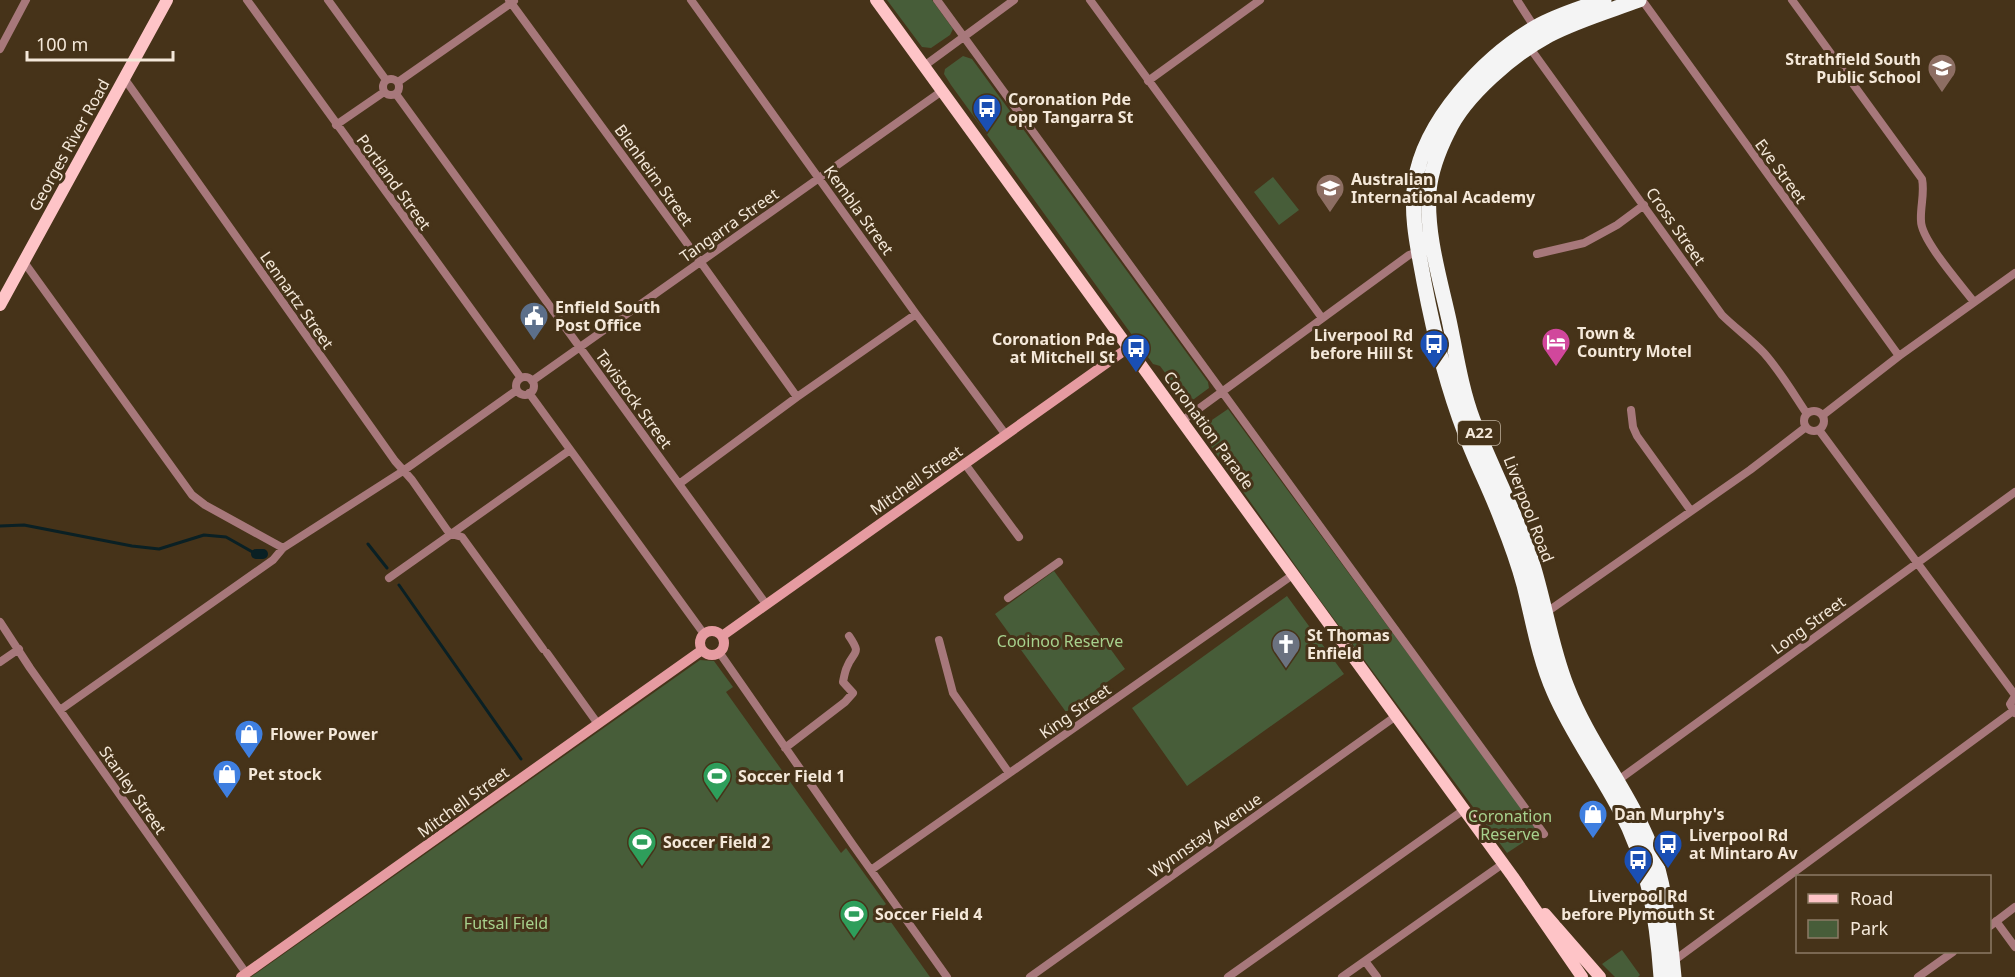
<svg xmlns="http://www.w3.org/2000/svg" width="2015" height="977" font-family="'Noto Sans',sans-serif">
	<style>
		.green { fill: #475d39 }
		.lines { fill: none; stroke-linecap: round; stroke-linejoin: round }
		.stream { stroke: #0a2024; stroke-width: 3 }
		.canal { stroke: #0a2024; stroke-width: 10 }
		.street { stroke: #a7787b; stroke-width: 8 }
		.secondary { stroke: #e69ba1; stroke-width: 10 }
		.primary { stroke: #fec4c7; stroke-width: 12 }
		.highway { stroke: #f4f4f4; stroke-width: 15 }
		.labels { text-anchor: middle; stroke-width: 6; stroke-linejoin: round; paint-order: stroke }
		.shield { fill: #463319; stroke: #c0b29f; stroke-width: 1.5 }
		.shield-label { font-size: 15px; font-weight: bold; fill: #f4e8d9 }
		.poi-label { font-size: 16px; font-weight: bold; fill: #f4e8d9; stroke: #463319; text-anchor: start }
		.street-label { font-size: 16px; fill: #f4e8d9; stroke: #463319 }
		.park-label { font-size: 16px; fill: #a7d18d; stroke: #463319 }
	</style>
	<rect width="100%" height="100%" fill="#463319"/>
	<!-- green -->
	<path class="green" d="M 887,0 L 932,0 L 953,29 L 950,35 L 931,48 L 922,47 Z
		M 963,56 L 972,59 L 1208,382 L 1209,388 L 1190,402 L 1181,394 L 1160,366 L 1153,364 L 951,85 L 944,74 L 945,69 Z
		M 1273,177 L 1299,210 L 1279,225 L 1254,192 Z
		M 1228,409 L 1539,832 L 1507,853 L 1317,596 L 1203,435 L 1209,422 Z
		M 1054,571 L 1125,669 L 1066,712 L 995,614 Z
		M 1287,596 L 1344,674 L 1187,786 L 1132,708 Z
		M 700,660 L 714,661 L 733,687 L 726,692 L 841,853 L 846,848 L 886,904 L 881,908 L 930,977 L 251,977 Z
		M 1622,950 L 1640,975 L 1638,977 L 1615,977 L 1602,964 Z"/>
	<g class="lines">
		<!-- stream -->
		<path class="stream" d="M 0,526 L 24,525 L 132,546 L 159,549 L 204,535 L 226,537 L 256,554
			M 368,544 L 387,568
			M 399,585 L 521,759"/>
		<!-- canal -->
		<path class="canal" d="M 256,554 L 263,554"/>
		<!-- street -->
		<path class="street" d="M 247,0 L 521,378
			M 328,0 L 386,80
			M 509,0 L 697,257 L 797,397
			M 691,0 L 916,314 L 1006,435
			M 937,0 L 1544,834
			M 1090,0 L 1322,318
			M 1517,0 L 1535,28
			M 1642,0 L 1899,356
			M 1792,0 L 1922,179 C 1925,193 1920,207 1921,221 C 1921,240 1962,286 1974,302
			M 1530,48 L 1722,315 C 1735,328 1752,340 1764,353 C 1780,371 1793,393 1807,414
			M 0,49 L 26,0
			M 924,66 L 1014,0
			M 124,78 L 395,461 L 412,480 L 447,530 L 451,534 L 462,537 L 543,649
			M383 87a8 8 0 1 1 16 0a8 8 0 1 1-16 0Z
			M 1148,81 L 1260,0
			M 398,82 L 514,1
			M 396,94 L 766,604
			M 336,125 L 384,92
			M 1537,254 L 1584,243 L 1617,225 L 1644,205
			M 24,262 L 192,495 L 205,505 L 283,548
			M516 386a9 9 0 1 1 18 0a9 9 0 1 1-18 0Z
			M 532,381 L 942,91
			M 529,393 L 704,634
			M 1631,410 L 1633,427 L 1637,436 L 1691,511
			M1804 421a10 10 0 1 1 20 0a10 10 0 1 1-20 0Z
			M 1823,415 L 1899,356 L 2015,273
			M 1182,421 L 1409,255 L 1421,251
			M 1819,430 L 2015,695
			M 965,464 L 1019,537
			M 679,484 L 797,397 L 916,314
			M 389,578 L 570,450
			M 1008,598 L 1059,562
			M 1544,614 L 1750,470 L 1806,427
			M 0,622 L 30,668 L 246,973
			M 939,640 L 953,693 L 1009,773
			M 719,652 L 853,845 L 947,977
			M 547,653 L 598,724
			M 0,662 L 19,649
			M 2015,696 L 2010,704 L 2015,713
			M 60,710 L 273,560 L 283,548 L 403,471 L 517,390
			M 785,748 L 845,702 L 853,693 L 843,682 C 844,677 845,671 847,667 C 854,650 862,655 849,636
			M 1617,781 L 2015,492
			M 871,870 L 1294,574
			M 1996,921 L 2015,947
			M 1990,926 L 2015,907
			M 1365,961 L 1377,977
			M 1672,962 L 2013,711
			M 1030,977 L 1396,716
			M 1228,977 L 1465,809
			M 1342,977 L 1504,863
			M 1918,977 L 1953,952"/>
		<!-- secondary -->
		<path class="secondary" d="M700 643a12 12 0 1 1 24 0a12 12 0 1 1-24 0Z
			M 722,636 L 1128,348
			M 241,977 L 702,650"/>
		<!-- primary -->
		<path class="primary" d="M 876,0 L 1513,877 L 1582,977
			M 0,305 L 167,0
			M 1545,914 L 1600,977"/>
		<!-- highway -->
		<path class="highway" d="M 1604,0 C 1581,8 1557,15 1536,27 C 1484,57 1424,121 1415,182 C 1410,215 1418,249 1424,282 C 1434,334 1446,384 1465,433 C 1476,463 1491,491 1502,521 C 1510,541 1518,563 1524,585 C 1533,621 1539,658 1554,692 C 1572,734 1599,770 1620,810 C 1648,861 1657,919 1661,977
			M 1639,0 C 1609,11 1578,20 1549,35 C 1514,54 1465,95 1448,132 C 1439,150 1431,171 1429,191 C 1426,234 1440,279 1449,320 C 1456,353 1461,388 1473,420 C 1491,467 1516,513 1532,562 C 1545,603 1551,647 1567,687 C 1590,747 1635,798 1655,859 C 1667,897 1670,938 1674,977"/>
	</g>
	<!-- icons -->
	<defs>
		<g id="school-pin" transform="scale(1.5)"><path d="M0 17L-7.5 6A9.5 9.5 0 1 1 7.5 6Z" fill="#8d6e63" stroke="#463319"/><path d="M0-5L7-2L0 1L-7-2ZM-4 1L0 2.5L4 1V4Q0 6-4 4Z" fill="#fff"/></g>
		<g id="bus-pin" transform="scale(1.5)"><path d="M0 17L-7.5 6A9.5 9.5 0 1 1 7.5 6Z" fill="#1a4fb4" stroke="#463319"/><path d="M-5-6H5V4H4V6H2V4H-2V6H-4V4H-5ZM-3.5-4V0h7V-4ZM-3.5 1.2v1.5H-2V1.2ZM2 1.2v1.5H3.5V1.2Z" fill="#fff"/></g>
		<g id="civic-pin" transform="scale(1.5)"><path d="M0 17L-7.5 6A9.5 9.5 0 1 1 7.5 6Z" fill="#5c6f8a" stroke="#463319"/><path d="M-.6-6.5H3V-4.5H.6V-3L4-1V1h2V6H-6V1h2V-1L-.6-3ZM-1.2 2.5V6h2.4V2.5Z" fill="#fff"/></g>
		<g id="hotel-pin" transform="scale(1.5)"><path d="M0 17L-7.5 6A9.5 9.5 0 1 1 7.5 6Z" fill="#d1479c" stroke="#463319"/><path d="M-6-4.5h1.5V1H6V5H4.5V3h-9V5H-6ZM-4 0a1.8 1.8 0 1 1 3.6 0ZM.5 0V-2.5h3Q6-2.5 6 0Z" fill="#fff"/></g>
		<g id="church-pin" transform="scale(1.5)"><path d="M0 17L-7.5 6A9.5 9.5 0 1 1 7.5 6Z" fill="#6b7280" stroke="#463319"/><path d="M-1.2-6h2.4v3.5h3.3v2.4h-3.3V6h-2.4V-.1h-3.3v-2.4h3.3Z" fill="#fff"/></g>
		<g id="shop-pin" transform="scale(1.5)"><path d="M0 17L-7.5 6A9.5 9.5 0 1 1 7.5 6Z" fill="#3f7fe0" stroke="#463319"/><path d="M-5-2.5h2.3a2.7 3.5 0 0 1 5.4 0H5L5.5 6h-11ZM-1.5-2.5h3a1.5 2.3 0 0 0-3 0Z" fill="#fff"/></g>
		<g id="stadium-pin" transform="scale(1.5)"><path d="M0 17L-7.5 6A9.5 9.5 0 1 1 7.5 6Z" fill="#2e9e5b" stroke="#463319"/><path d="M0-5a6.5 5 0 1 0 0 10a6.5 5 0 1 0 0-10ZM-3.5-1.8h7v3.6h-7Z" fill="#fff"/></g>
	</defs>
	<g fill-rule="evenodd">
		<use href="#school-pin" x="1942" y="68"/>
		<use href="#bus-pin" x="987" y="108"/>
		<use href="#school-pin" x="1330" y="188"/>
		<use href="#civic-pin" x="534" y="316"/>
		<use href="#hotel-pin" x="1556" y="342"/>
		<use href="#bus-pin" x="1434" y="344"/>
		<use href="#bus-pin" x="1136" y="348"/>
		<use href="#church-pin" x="1286" y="644"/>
		<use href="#shop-pin" x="249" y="734"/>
		<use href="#shop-pin" x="227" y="774"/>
		<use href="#stadium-pin" x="717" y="776"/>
		<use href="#shop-pin" x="1593" y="814"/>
		<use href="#stadium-pin" x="642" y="842"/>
		<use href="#bus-pin" x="1668" y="844"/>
		<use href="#bus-pin" x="1638" y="860"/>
		<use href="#stadium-pin" x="854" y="914"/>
	</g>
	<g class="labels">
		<!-- shield labels -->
		<rect class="shield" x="1458" y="421" width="42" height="24" rx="4.5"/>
		<g class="shield-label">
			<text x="1479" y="438">A22</text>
		</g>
		<!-- poi labels -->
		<g class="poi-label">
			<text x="1921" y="65" text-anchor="end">Strathfield South<tspan x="1921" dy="18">Public School</tspan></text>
			<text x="1008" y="105">Coronation Pde<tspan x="1008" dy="18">opp Tangarra St</tspan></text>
			<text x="1351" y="185">Australian<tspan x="1351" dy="18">International Academy</tspan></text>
			<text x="555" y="313">Enfield South<tspan x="555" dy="18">Post Office</tspan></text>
			<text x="1577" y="339">Town &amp;<tspan x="1577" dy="18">Country Motel</tspan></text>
			<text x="1413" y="341" text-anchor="end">Liverpool Rd<tspan x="1413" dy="18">before Hill St</tspan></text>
			<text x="1115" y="345" text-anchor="end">Coronation Pde<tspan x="1115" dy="18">at Mitchell St</tspan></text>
			<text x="1307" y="641">St Thomas<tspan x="1307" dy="18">Enfield</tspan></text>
			<text x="270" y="740">Flower Power</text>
			<text x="248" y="780">Pet stock</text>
			<text x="738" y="782">Soccer Field 1</text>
			<text x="1614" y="820">Dan Murphy's</text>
			<text x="1689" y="841">Liverpool Rd<tspan x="1689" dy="18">at Mintaro Av</tspan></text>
			<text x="663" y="848">Soccer Field 2</text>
			<text x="1638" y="902" text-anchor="middle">Liverpool Rd<tspan x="1638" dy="18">before Plymouth St</tspan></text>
			<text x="875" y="920">Soccer Field 4</text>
		</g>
		<!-- street labels -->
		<g class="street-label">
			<text transform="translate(69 145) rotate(-61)" y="6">Georges River Road</text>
			<text transform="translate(1781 171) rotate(54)" y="6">Eve Street</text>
			<text transform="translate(654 175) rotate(54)" y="6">Blenheim Street</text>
			<text transform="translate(394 182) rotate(54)" y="6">Portland Street</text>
			<text transform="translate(859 210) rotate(54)" y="6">Kembla Street</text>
			<text transform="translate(729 225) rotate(-35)" y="6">Tangarra Street</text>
			<text transform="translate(1676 226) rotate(55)" y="6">Cross Street</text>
			<text transform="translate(297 300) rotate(55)" y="6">Lennartz Street</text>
			<text transform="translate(634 399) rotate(54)" y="6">Tavistock Street</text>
			<text transform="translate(1209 430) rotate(54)" y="6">Coronation Parade</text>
			<text transform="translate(916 480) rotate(-35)" y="6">Mitchell Street</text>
			<text transform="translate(1529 509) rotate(69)" y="6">Liverpool Road</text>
			<text transform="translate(1808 625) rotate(-36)" y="6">Long Street</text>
			<text transform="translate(1075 711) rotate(-35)" y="6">King Street</text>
			<text transform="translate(133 790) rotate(55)" y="6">Stanley Street</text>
			<text transform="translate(463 802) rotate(-36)" y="6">Mitchell Street</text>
			<text transform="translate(1205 835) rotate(-35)" y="6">Wynnstay Avenue</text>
		</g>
		<!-- park labels -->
		<g class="park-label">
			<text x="1060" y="647">Cooinoo Reserve</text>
			<text x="1510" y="822">Coronation<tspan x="1510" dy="18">Reserve</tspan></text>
			<text x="506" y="929">Futsal Field</text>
		</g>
	</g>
	<!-- legend -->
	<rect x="1796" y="875" width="195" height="78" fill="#463319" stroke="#8c7b66" stroke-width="1.5"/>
	<rect x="1808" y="894" width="30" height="9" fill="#fec4c7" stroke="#8c7b66" stroke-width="1.5"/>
	<text x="1850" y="905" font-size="18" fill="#f4e8d9">Road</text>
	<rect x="1808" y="920" width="30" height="18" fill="#475d39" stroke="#8c7b66" stroke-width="1.5"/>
	<text x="1850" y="935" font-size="18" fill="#f4e8d9">Park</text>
	<!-- scale -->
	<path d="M27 51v9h146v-9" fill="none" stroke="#f4e8d9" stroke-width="3"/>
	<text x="36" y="51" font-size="18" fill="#f4e8d9" stroke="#463319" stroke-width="4.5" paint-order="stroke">100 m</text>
</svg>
